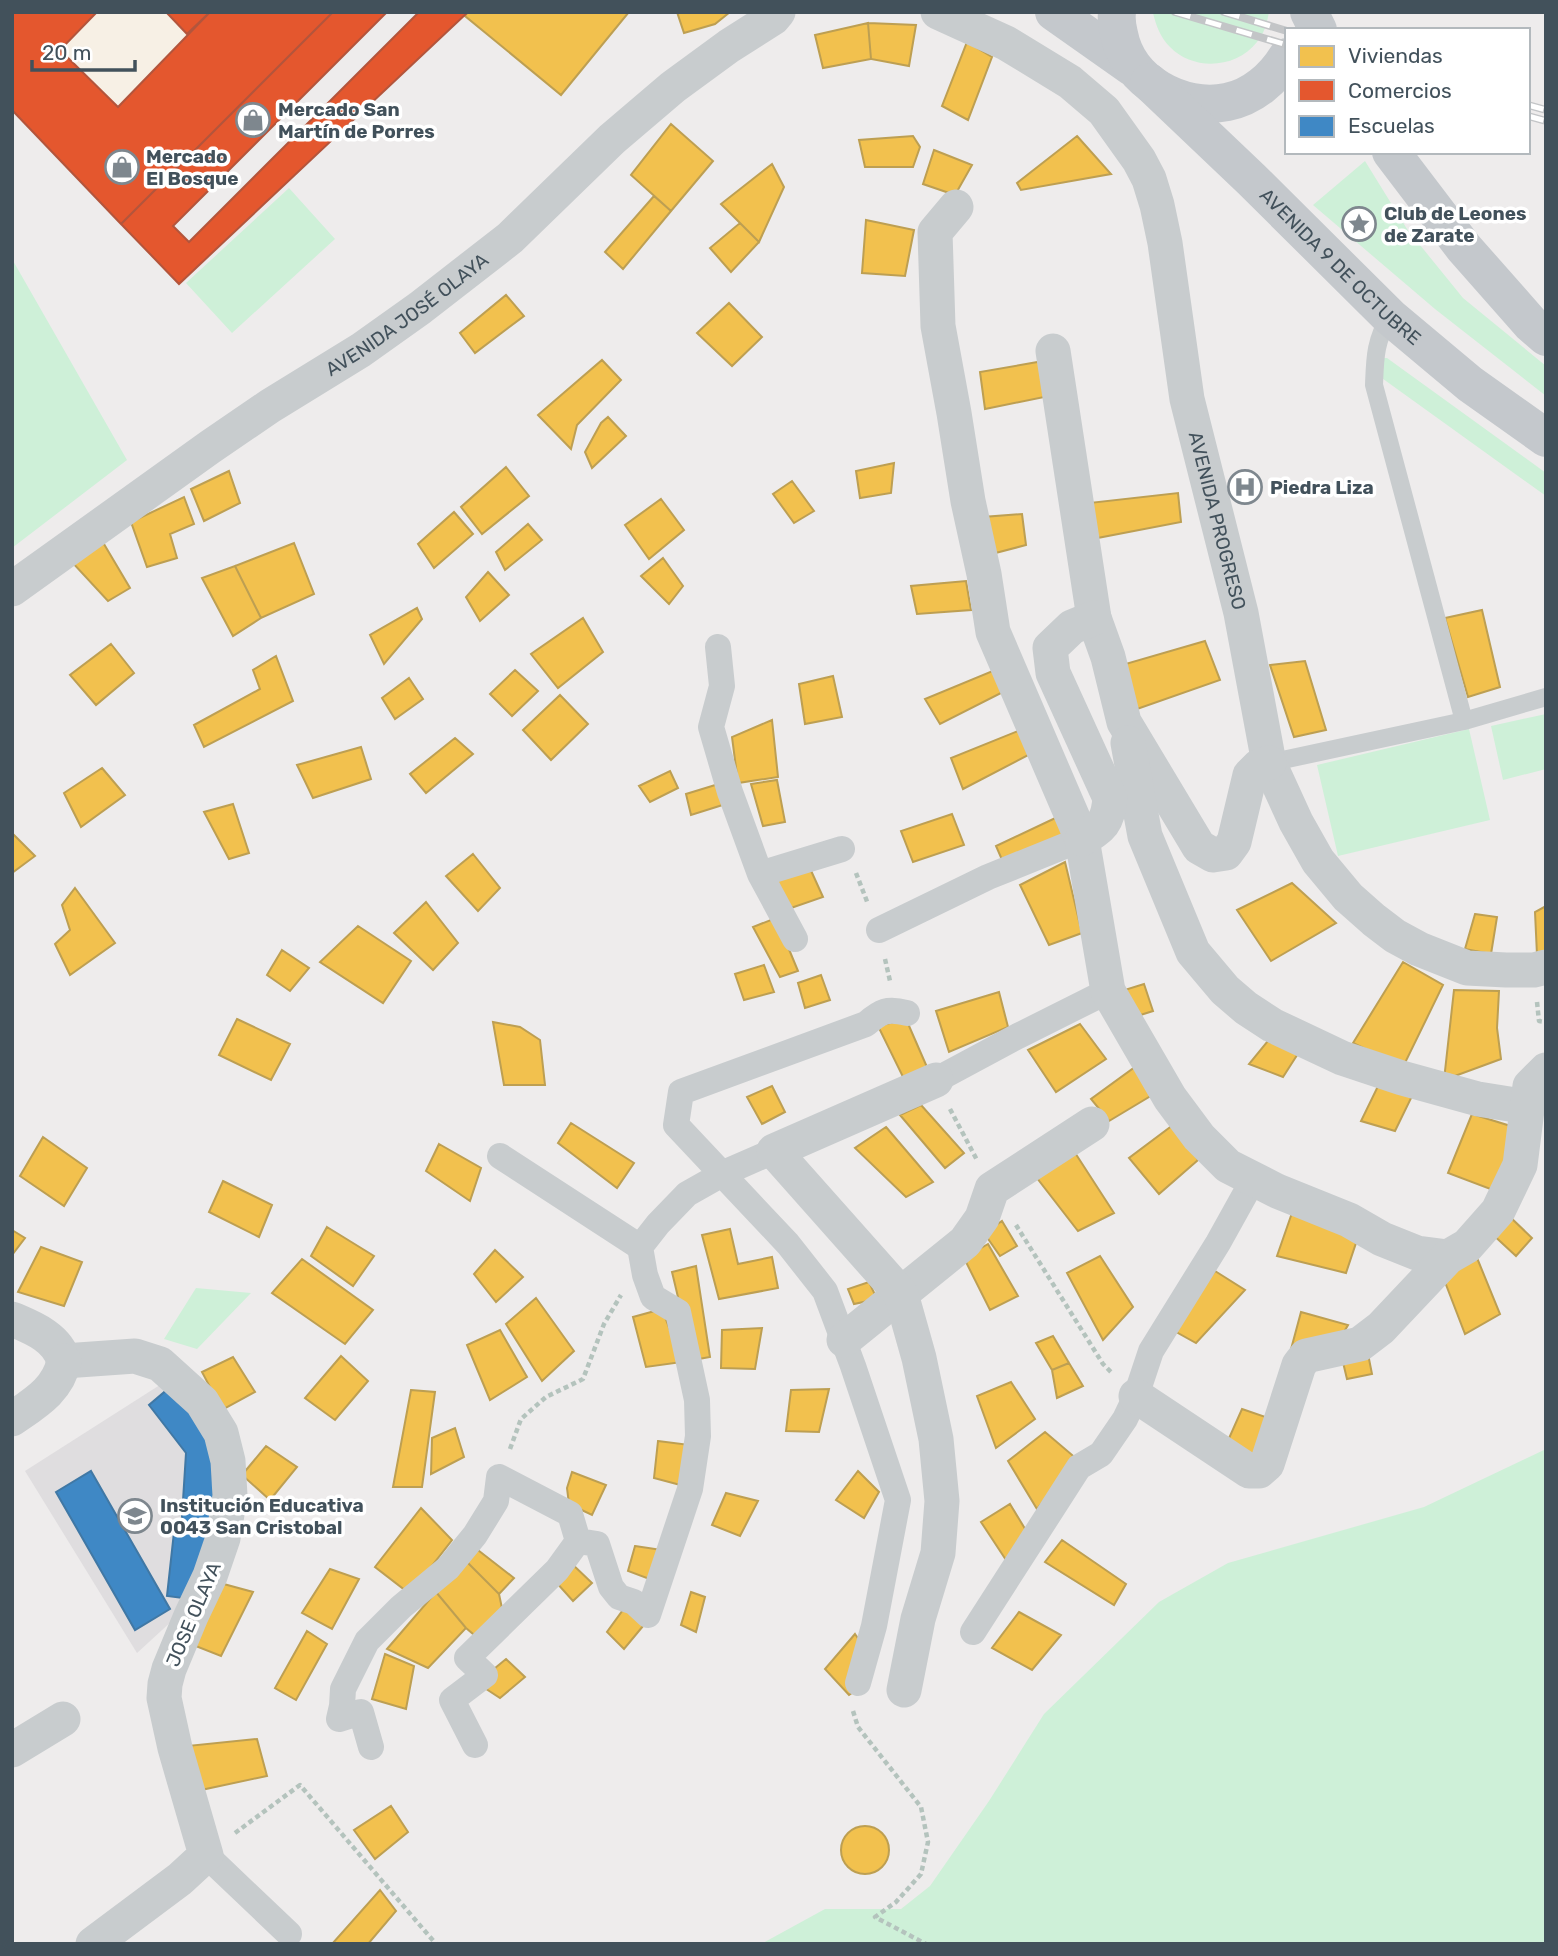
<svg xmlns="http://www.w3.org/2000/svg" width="1558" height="1956" font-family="Rubik,sans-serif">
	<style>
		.commercial { fill: #f7f0e5 }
		.education { fill: #dfdddf }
		.green { fill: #cef0d8 }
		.homes { fill: #f2c14e; stroke: #bd9f52; stroke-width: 2 }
		.shops { fill: #e4572e; stroke: #b3553c; stroke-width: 2 }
		.schools { fill: #3f88c5; stroke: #4078a5; stroke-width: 2 }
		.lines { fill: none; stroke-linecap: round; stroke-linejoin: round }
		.path { stroke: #b4c3bd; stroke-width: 4.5; stroke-dasharray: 5 3.5; stroke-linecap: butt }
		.service { stroke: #c8ccce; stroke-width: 18 }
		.pedestrian { stroke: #c8ccce; stroke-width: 26 }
		.minor { stroke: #c8ccce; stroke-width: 35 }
		.primary { stroke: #c4c8cc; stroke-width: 38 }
		.rail-casing { stroke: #c3c5c7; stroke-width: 8 }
		.rail { stroke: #fff; stroke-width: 5; stroke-dasharray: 16; stroke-linecap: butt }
		.labels { text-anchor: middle; stroke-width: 7; stroke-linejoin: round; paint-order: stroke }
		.poi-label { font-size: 19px; font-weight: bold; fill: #42515b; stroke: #fff; text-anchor: start }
		.street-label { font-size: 19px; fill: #42515b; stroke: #fff }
	</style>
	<rect width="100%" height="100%" fill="#eeecec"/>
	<!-- commercial -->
	<path class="commercial" d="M 12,12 L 333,12 L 121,224 L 12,111 Z"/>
	<!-- education -->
	<path class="education" d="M 163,1383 L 217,1498 L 186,1608 L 137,1653 L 25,1471 Z"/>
	<!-- green -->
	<path class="green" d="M 1269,12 C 1267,23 1264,34 1257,42 C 1236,69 1193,71 1170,47 C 1160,37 1156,25 1153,13 Z
		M 1365,161 L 1407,229 L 1463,298 L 1546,366 L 1546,396 L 1435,309 L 1313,205 Z
		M 289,188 L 335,239 L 232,333 L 186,283 Z
		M 12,259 L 127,460 L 12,548 Z
		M 1383,358 L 1387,358 L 1546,473 L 1546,496 L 1379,376 Z
		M 1546,714 L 1546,769 L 1503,780 L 1491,726 Z
		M 1469,729 L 1490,820 L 1338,856 L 1317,765 Z
		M 196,1288 L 251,1293 L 197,1349 L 164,1339 Z
		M 1546,1449 L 1546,1944 L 761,1944 L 825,1909 L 901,1909 L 930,1886 L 989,1801 L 1044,1714 L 1159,1602 L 1228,1563 L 1424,1507 Z"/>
	<!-- homes -->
	<path class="homes" d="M 468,12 L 629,12 L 561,95 L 465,16 Z
		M 677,12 L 730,12 L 715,24 L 684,33 Z
		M 868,23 L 871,59 L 823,68 L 815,35 Z
		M 868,23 L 916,25 L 909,66 L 871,59 Z
		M 967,42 L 992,57 L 968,120 L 942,106 Z
		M 671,124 L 713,161 L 671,211 L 631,175 Z
		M 913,136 L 920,147 L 913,167 L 865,167 L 859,140 Z
		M 1077,136 L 1111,174 L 1021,190 L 1017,183 Z
		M 934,150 L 972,165 L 955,195 L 923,184 Z
		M 772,164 L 784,187 L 759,242 L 721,204 Z
		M 654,196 L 671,211 L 623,269 L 605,252 Z
		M 866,220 L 914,230 L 905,276 L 862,273 Z
		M 740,223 L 759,242 L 731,272 L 710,248 Z
		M 506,295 L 524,316 L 475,353 L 460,333 Z
		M 729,303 L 762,337 L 732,366 L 697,333 Z
		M 602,360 L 621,380 L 577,425 L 571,449 L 538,415 Z
		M 1049,360 L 1054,395 L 985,409 L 980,372 Z
		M 608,417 L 626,436 L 592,468 L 585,452 L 601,423 Z
		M 894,463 L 891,493 L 860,498 L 856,471 Z
		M 506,467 L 529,496 L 482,534 L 461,507 Z
		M 229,471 L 240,503 L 204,521 L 191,489 Z
		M 792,481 L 814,511 L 794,523 L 773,494 Z
		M 1178,493 L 1181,522 L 1087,540 L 1080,504 Z
		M 184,497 L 194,524 L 170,534 L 177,558 L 147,567 L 131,522 Z
		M 661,499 L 684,530 L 649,559 L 625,525 Z
		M 454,512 L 473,534 L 434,568 L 418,544 Z
		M 1022,514 L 1026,545 L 988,555 L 983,517 Z
		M 528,524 L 542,540 L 505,570 L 496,552 Z
		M 101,539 L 130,588 L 108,601 L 70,560 Z
		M 294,543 L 314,594 L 261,618 L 235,566 Z
		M 663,558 L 683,586 L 669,604 L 641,576 Z
		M 235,566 L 261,618 L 233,636 L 202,578 Z
		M 488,572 L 509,595 L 480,621 L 466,597 Z
		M 966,581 L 971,610 L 917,614 L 911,586 Z
		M 417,608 L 422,619 L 384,664 L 370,635 Z
		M 1482,610 L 1500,687 L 1468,697 L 1445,618 Z
		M 583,618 L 603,652 L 558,688 L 531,654 Z
		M 1205,641 L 1220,680 L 1137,709 L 1115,667 Z
		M 111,644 L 134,673 L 96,705 L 70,675 Z
		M 276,656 L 293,701 L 204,747 L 194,725 L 260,689 L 253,670 Z
		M 1305,661 L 1326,730 L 1294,737 L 1270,665 Z
		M 515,670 L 538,691 L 512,716 L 490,694 Z
		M 995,670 L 1003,692 L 940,724 L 925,699 Z
		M 833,676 L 842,717 L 805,724 L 799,684 Z
		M 409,678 L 423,699 L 395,719 L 382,698 Z
		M 560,695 L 588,724 L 551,760 L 523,730 Z
		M 772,720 L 778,777 L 738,783 L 732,737 Z
		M 1028,727 L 1036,751 L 963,789 L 951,758 Z
		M 455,738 L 473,754 L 426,793 L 410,774 Z
		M 361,747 L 371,779 L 313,798 L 297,765 Z
		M 102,768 L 125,795 L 81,827 L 64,793 Z
		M 670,771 L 678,788 L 650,802 L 639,786 Z
		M 777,780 L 785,822 L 763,826 L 751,784 Z
		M 725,782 L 732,802 L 691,815 L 686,794 Z
		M 233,804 L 249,853 L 229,859 L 204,812 Z
		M 1066,813 L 1074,838 L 1006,869 L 996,846 Z
		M 952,814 L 964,845 L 913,862 L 901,831 Z
		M 12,833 L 35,856 L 12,873 Z
		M 473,854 L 500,888 L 478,911 L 446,876 Z
		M 1065,862 L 1082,933 L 1049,945 L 1020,885 Z
		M 808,864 L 823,897 L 791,908 L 775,878 Z
		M 1292,883 L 1336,923 L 1271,961 L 1237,910 Z
		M 75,888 L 115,943 L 70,975 L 55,944 L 70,930 L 62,905 Z
		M 426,902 L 458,943 L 433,970 L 394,933 Z
		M 1546,906 L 1546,952 L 1537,955 L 1535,912 Z
		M 1475,914 L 1497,917 L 1491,954 L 1465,949 Z
		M 776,918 L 798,971 L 780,977 L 753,927 Z
		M 358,926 L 411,961 L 383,1003 L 320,962 Z
		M 282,950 L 309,968 L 290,991 L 267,975 Z
		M 1403,962 L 1443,985 L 1403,1067 L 1353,1043 Z
		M 764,965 L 774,992 L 744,1000 L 735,974 Z
		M 821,975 L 830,1000 L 805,1008 L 798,983 Z
		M 1144,984 L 1153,1011 L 1131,1018 L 1118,992 Z
		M 1454,990 L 1499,991 L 1497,1028 L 1501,1059 L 1444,1080 Z
		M 999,992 L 1008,1027 L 949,1052 L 936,1011 Z
		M 237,1019 L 290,1044 L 271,1080 L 219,1055 Z
		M 906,1019 L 930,1074 L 906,1083 L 878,1026 Z
		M 493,1022 L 520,1027 L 540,1040 L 545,1085 L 504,1085 Z
		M 1080,1024 L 1106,1059 L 1056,1092 L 1028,1050 Z
		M 1272,1036 L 1301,1049 L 1283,1077 L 1249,1064 Z
		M 1135,1067 L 1154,1094 L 1109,1121 L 1091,1099 Z
		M 1381,1080 L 1415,1090 L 1395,1131 L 1361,1121 Z
		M 772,1086 L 785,1112 L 762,1124 L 747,1097 Z
		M 921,1105 L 964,1153 L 945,1168 L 900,1115 Z
		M 1472,1114 L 1517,1128 L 1493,1190 L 1448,1173 Z
		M 1177,1122 L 1198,1160 L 1159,1194 L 1129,1158 Z
		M 571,1123 L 634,1163 L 617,1188 L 558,1143 Z
		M 886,1127 L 933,1182 L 906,1197 L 855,1148 Z
		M 43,1137 L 87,1168 L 64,1206 L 20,1176 Z
		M 439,1144 L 481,1168 L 470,1201 L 426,1171 Z
		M 1070,1145 L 1114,1213 L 1078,1231 L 1030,1169 Z
		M 223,1181 L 272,1205 L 259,1237 L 209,1212 Z
		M 1293,1210 L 1358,1237 L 1346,1273 L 1277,1256 Z
		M 1507,1214 L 1532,1238 L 1516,1256 L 1490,1232 Z
		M 1002,1221 L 1017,1246 L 1000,1256 L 984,1233 Z
		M 327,1227 L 374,1256 L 353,1286 L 311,1256 Z
		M 730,1229 L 738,1264 L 772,1257 L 778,1288 L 719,1299 L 702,1235 Z
		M 12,1230 L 25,1238 L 12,1255 Z
		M 988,1244 L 1018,1296 L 990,1310 L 964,1258 Z
		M 41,1247 L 82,1262 L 64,1306 L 18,1292 Z
		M 495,1250 L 523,1277 L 496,1302 L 474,1274 Z
		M 1475,1253 L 1500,1314 L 1465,1334 L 1445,1282 Z
		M 1100,1256 L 1133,1307 L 1103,1340 L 1067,1273 Z
		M 302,1259 L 373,1310 L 345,1344 L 272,1293 Z
		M 696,1266 L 710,1357 L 693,1360 L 672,1272 Z
		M 1215,1271 L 1245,1290 L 1196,1343 L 1169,1328 Z
		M 869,1282 L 877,1299 L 854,1304 L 848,1289 Z
		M 536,1298 L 574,1351 L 542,1381 L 506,1324 Z
		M 662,1309 L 682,1362 L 646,1367 L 633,1317 Z
		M 1301,1312 L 1348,1325 L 1337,1344 L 1290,1353 Z
		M 762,1328 L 755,1369 L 721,1368 L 722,1330 Z
		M 500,1330 L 527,1377 L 490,1400 L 467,1345 Z
		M 1053,1336 L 1069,1363 L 1052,1370 L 1036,1343 Z
		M 1367,1349 L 1372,1374 L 1347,1379 L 1341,1354 Z
		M 341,1356 L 368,1381 L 335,1420 L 305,1398 Z
		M 233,1357 L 255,1392 L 222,1410 L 202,1372 Z
		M 1069,1363 L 1083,1386 L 1057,1398 L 1052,1370 Z
		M 1011,1382 L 1035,1419 L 996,1448 L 977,1396 Z
		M 829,1389 L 819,1432 L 786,1431 L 791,1390 Z
		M 411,1390 L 435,1392 L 422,1487 L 393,1487 Z
		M 1242,1409 L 1277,1421 L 1264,1463 L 1226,1445 Z
		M 455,1428 L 464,1457 L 431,1474 L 432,1438 Z
		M 1045,1432 L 1078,1460 L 1037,1509 L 1008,1461 Z
		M 658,1441 L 690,1445 L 684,1486 L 654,1478 Z
		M 266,1446 L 297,1467 L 270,1500 L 242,1475 Z
		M 858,1471 L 879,1492 L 864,1518 L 836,1500 Z
		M 572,1472 L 606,1485 L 592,1515 L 569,1504 L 567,1488 Z
		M 726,1493 L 758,1501 L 740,1536 L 712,1525 Z
		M 1010,1504 L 1030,1537 L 1006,1560 L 981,1522 Z
		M 421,1508 L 452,1540 L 410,1594 L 375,1567 Z
		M 1062,1540 L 1126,1584 L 1114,1605 L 1045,1562 Z
		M 635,1546 L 662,1550 L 652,1580 L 628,1571 Z
		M 474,1547 L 514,1578 L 499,1594 L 465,1560 Z
		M 465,1560 L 499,1594 L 503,1613 L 479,1639 L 466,1628 L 436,1592 Z
		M 570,1562 L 592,1583 L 573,1601 L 555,1581 Z
		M 330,1569 L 359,1579 L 332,1629 L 302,1613 Z
		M 220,1583 L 253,1592 L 221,1656 L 188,1643 Z
		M 436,1592 L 466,1628 L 428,1668 L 387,1649 Z
		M 691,1592 L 705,1597 L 696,1632 L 681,1625 Z
		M 628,1603 L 648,1620 L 624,1649 L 607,1632 Z
		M 1019,1612 L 1061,1635 L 1032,1670 L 992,1648 Z
		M 307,1631 L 327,1644 L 296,1700 L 275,1688 Z
		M 855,1634 L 866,1650 L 855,1691 L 849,1695 L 825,1669 Z
		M 385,1654 L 414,1666 L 406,1709 L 372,1699 Z
		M 506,1659 L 525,1677 L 500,1698 L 477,1683 Z
		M 257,1739 L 267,1776 L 201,1790 L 187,1746 Z
		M 391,1806 L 408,1832 L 375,1859 L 354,1830 Z
		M841 1850a24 24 0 1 1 48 0a24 24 0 1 1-48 0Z
		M 380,1890 L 396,1911 L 368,1944 L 332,1944 Z"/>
	<!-- shops -->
	<path class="shops" d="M 12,12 L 97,12 L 60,50 L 118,107 L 210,12 L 333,12 L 121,224 L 12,110 Z
		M 166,12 L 210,12 L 187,34 Z
		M 333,12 L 387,12 L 173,226 L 189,242 L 419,12 L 468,12 L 179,284 L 121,224 Z"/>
	<!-- schools -->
	<path class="schools" d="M 169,1388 L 211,1437 L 215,1534 L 181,1532 L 186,1453 L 149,1405 Z
		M 91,1471 L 170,1609 L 135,1630 L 56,1492 Z
		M 174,1532 L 215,1534 L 190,1599 L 167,1596 Z"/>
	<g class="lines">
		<!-- path -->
		<path class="path" d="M 856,873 L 868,904
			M 885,959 L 890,981
			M 1537,1002 L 1539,1021 L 1546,1022
			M 950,1109 L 977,1160
			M 1016,1225 L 1103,1364 L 1112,1373
			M 510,1449 L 521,1419 L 546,1397 L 583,1379 L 604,1324 L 621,1295
			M 853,1711 L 858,1727 L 921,1807 L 928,1842 L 921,1874 L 896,1902 L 875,1917 L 926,1944
			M 235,1833 L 300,1785 L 436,1944"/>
		<!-- service -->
		<path class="service" d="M 1390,317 C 1375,340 1375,359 1374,385 L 1464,721
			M 1269,763 L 1464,721 L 1546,697"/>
		<!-- pedestrian -->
		<path class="pedestrian" d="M 718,647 L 722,686 L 711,727 L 730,792 L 760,874 L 795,939
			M 760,874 L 842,849
			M 879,930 L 988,877 L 1082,839
			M 936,1080 L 1018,1036 L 1108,991
			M 640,1247 L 658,1224 L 687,1194 L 726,1172 L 774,1151
			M 973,1632 L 1079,1467 L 1101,1454 L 1125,1419 L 1136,1396 L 1151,1351 L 1218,1243 L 1253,1180
			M 858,1683 L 874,1626 L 898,1500 L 853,1366 L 825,1291 L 788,1244 L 676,1125 L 681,1092 L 866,1024 C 881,1011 887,1008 907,1013
			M 475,1745 L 452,1700 L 485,1675 L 467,1658 L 557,1570 L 578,1541
			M 371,1747 L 361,1712 L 339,1719 L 342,1706 L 343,1689 L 367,1641 L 401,1607 L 448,1568 L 475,1535 L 496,1501 L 499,1477 L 570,1514 L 578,1541 L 597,1544 L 611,1587 L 619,1597 L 634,1602 L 648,1615 L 690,1489 L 698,1436 L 697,1400 L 678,1312 L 653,1297 L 645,1275 L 640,1247 L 500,1156
			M 206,1855 L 289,1934"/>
		<!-- minor -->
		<g class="minor">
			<path id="s1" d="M 938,12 L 1006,43 L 1070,82 L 1104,111 L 1139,160 L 1149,179 L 1157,205 L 1165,243 L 1187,399 L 1241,613 L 1269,763 L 1296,822 L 1318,861 L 1348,897 L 1374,920 L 1395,936 L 1419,949 L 1467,968 L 1506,970 L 1534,970 L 1546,967"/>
			<path d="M 956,207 L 935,232 L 938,326 L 954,413 L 968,501 L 984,574 L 993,632 L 1082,839 L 1108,991 L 1170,1098 L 1199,1137 L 1228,1166 L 1277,1191 L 1349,1220 L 1382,1239 L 1417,1253 L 1448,1257"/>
			<path d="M 1053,351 L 1094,618 L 1108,657 L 1124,722 L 1199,847 L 1213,855 L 1226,853 L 1234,842 L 1250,775 L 1259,766 L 1269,763"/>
			<path id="s2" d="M 12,589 L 210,447 L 270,406 L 361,350 L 420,308 L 510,238 L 612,139 L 673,87 L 729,46 L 773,18 L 778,12"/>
			<path d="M 1128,743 L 1145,836 L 1193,952 L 1225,990 L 1246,1008 L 1272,1025 L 1342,1058 L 1402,1078 L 1478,1099 L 1528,1107"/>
			<path d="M 1082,839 C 1102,827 1108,823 1110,798 L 1053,673 L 1050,648 L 1072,627 L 1094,618"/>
			<path d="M 12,1319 C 33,1328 57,1337 64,1361"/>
			<path d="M 844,1340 L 965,1242 L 982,1218 L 992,1189 L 1092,1124"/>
			<path d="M 64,1361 L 135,1356 L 160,1364 L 202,1402 L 221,1433 L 228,1461 L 230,1496 L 223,1538 L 210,1576 L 191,1616 L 169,1669 L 165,1684 L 164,1698 L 175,1748 L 206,1855 L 180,1879 L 93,1944"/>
			<path d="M 1136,1396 L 1249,1471 L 1259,1471 L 1267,1464 L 1299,1365 L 1306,1356 L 1360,1344 L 1381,1328 L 1448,1257 L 1467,1246 L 1498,1211 L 1520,1165 L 1530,1086 L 1546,1070"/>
			<path d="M 12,1419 C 35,1403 58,1390 64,1361"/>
			<path d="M 904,1690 L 918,1619 L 938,1553 L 942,1501 L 936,1439 L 919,1358 L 901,1294 L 774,1151 L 936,1080"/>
			<path d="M 12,1750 L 63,1719"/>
		</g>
		<!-- primary -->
		<g class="primary">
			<path d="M 1054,12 L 1132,67"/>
			<path d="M 1117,12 C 1116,20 1117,26 1119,34 C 1128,82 1181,111 1227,102 C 1253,97 1274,78 1287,57"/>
			<path d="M 1309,12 L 1318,30"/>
			<path id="s3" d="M 1149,82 L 1251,179 L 1390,317 L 1470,384 L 1546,438"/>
			<path d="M 1391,152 L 1464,248 L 1531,324 L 1546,337"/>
		</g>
		<!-- rail casing -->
		<g class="rail-casing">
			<path id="rail" d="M 1175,12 L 1287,45
				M 1224,12 L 1287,31
				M 1528,105 L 1546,110
				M 1528,116 L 1546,121"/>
		</g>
		<!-- rail -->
		<use href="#rail" class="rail"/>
	</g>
	<!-- icons -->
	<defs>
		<g id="shop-ring" transform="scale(1.75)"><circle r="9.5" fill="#fff" stroke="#7e878e" stroke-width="1.5"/><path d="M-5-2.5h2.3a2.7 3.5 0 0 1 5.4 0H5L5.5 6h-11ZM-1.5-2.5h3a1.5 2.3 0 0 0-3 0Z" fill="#7e878e"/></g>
		<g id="sight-ring" transform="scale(1.75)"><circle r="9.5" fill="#fff" stroke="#7e878e" stroke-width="1.5"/><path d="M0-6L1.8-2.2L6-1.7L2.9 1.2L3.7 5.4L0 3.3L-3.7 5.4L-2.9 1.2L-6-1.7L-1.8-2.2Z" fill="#7e878e"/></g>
		<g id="hospital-ring" transform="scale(1.75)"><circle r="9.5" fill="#fff" stroke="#7e878e" stroke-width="1.5"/><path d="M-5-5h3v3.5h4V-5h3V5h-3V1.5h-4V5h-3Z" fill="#7e878e"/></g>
		<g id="school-ring" transform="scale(1.75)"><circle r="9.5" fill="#fff" stroke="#7e878e" stroke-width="1.5"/><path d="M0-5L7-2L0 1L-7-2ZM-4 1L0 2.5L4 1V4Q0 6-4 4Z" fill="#7e878e"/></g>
	</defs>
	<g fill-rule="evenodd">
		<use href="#shop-ring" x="253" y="120"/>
		<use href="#shop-ring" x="122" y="167"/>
		<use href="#sight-ring" x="1359" y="224"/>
		<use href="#hospital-ring" x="1245" y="487"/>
		<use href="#school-ring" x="135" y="1516"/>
	</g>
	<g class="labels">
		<!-- poi labels -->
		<g class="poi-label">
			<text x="278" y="116">Mercado San<tspan x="278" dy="22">Martín de Porres</tspan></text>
			<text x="146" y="163">Mercado<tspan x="146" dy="22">El Bosque</tspan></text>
			<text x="1384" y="220">Club de Leones<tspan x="1384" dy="22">de Zarate</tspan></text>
			<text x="1270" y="494">Piedra Liza</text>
			<text x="160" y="1512">Institución Educativa<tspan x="160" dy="22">0043 San Cristobal</tspan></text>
		</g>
		<!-- street labels -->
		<g class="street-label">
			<text dy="7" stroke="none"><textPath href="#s3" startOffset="266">AVENIDA 9 DE OCTUBRE</textPath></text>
			<text dy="7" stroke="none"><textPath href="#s2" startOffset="481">AVENIDA JOSÉ OLAYA</textPath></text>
			<text dy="7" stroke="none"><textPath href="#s1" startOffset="625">AVENIDA PROGRESO</textPath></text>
			<text transform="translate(193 1614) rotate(-67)" y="7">JOSE OLAYA</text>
		</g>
	</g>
	<!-- border -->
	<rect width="1558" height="1956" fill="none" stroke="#42515b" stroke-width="28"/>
	<!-- legend -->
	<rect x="1285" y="28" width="245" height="126" fill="#ffffff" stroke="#b3b9bd" stroke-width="2"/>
	<rect x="1299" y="46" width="35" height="21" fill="#f2c14e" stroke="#b3b9bd" stroke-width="2"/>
	<text x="1348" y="63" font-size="21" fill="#42515b">Viviendas</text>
	<rect x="1299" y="80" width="35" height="21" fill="#e4572e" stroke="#b3b9bd" stroke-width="2"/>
	<text x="1348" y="98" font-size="21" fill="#42515b">Comercios</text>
	<rect x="1299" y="116" width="35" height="21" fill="#3f88c5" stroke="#b3b9bd" stroke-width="2"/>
	<text x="1348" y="133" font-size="21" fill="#42515b">Escuelas</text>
	<!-- scale -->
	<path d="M32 60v10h103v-10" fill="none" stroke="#42515b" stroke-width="3.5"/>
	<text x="42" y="60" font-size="21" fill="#42515b" stroke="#ffffff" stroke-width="5" paint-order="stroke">20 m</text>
</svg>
